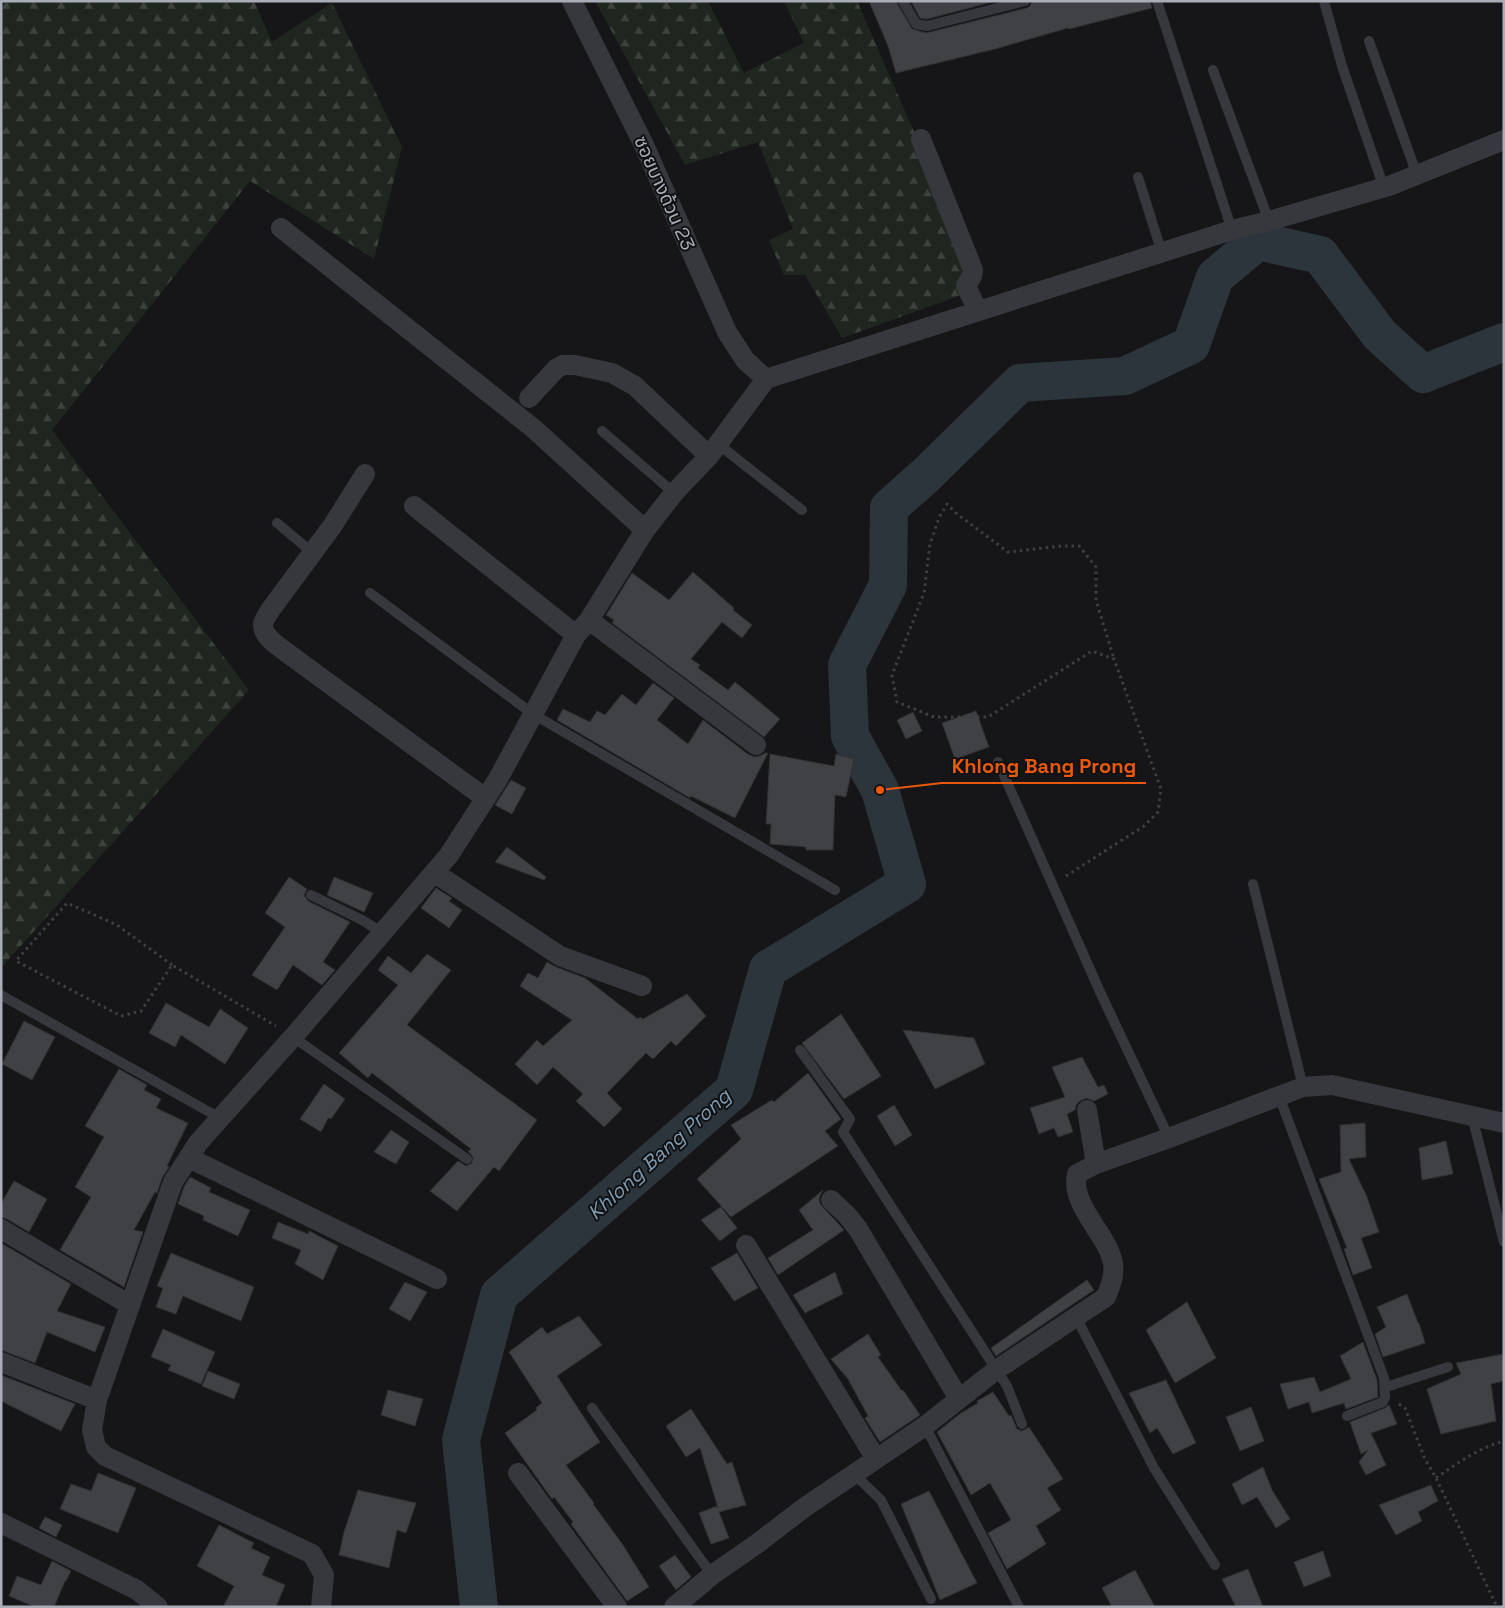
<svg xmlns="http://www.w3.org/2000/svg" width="1505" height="1608" font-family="'Space Grotesk','Noto Sans Thai',sans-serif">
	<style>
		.forest { fill: url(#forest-firs) }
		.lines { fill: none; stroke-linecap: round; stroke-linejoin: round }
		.river { stroke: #2c353c; stroke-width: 38 }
		.building { fill: #404145; stroke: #303034 }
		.path { stroke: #3d3f44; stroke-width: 3; stroke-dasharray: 2.5 4; stroke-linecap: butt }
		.lane { stroke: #37383d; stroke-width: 10 }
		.street { stroke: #37383d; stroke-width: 20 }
		.labels { text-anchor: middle; stroke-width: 4; stroke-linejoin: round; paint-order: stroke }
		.street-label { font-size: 19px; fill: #a8adb8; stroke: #111113 }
		.water-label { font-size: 20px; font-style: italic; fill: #7f9bb3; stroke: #111113 }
		.leader { fill: none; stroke: #e8590c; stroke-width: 2 }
		.callout-dot { fill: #e8590c; stroke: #111113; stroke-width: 2 }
		.callout-label { font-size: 20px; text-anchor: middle; font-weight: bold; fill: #e8590c; stroke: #111113; stroke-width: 4; stroke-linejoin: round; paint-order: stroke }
	</style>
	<defs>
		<pattern id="forest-firs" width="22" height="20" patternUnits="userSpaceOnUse" patternTransform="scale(1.25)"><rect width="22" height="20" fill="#1e261f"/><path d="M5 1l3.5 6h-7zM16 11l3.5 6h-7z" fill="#3c433d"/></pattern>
	</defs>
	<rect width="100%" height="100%" fill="#161618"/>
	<!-- forest -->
	<path class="forest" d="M 1,1 L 254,1 L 272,42 L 332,3 L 402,147 L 374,259 L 250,181 L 52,430 L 249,690 L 1,968 Z
		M 595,1 L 708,1 L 744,73 L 804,43 L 784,1 L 857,1 L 977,276 L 964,294 L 842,338 L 805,275 L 784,275 L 769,240 L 793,229 L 758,142 L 685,165 Z"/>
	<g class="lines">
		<!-- river -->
		<path class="river" d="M 479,1607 L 461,1440 L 499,1295 L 734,1090 L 768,969 L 907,884 L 880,790 L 850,736 L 847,665 L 888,585 L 889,508 L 926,475 L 1020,383 L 1125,376 L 1191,345 L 1215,277 L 1258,241 L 1320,255 L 1380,335 L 1423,374 L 1504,342"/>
	</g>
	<!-- building -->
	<path class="building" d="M 869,1 L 896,1 L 912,29 L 926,33 L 1027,8 L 1030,6 L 1032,1 L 1150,1 L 1152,8 L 1069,29 L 1068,28 L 995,49 L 896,73 L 888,46 Z
		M 911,1 L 996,1 L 927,19 L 920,18 Z
		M 693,572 L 734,608 L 733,610 L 752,625 L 742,638 L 722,622 L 691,659 L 700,665 L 698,668 L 728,690 L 735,682 L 780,719 L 764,737 L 612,623 L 614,620 L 606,615 L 632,573 L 669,600 Z
		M 653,683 L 674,698 L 657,720 L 688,744 L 703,720 L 749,755 L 755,757 L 760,756 L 765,753 L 768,753 L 735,818 L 691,796 L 690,798 L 557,720 L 563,709 L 590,722 L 597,711 L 605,715 L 622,694 L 636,705 Z
		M 976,711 L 989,747 L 955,759 L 942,723 Z
		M 913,712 L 922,731 L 906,739 L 897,720 Z
		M 770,754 L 834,766 L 836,754 L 854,759 L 846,797 L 835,795 L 833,850 L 806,850 L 806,847 L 770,844 L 771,824 L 766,824 Z
		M 511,780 L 526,788 L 512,814 L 495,805 Z
		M 507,847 L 546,877 L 544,880 L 495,862 Z
		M 289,877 L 307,889 L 304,895 L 308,901 L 350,922 L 323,962 L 335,970 L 322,985 L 293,965 L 277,990 L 252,975 L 285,927 L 265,913 Z
		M 334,877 L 373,893 L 364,912 L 327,895 Z
		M 436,888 L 452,898 L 449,901 L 462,910 L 449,928 L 421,908 Z
		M 427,954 L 451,970 L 407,1025 L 537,1120 L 499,1171 L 494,1167 L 457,1211 L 430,1191 L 458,1161 L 466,1166 L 472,1163 L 473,1157 L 468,1151 L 471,1149 L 372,1073 L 368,1078 L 339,1053 L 398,985 L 378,970 L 388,956 L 411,973 Z
		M 547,962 L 556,967 L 585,978 L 638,1019 L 640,1017 L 643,1019 L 687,994 L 706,1016 L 676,1046 L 671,1041 L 653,1059 L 646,1053 L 607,1093 L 622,1109 L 604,1127 L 576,1101 L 583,1094 L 553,1067 L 537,1085 L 515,1064 L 537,1040 L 543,1046 L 572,1020 L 520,986 L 528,973 L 538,978 Z
		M 166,1003 L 209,1027 L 220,1009 L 248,1028 L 225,1064 L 181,1035 L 175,1047 L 149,1033 Z
		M 841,1014 L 881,1076 L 844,1099 L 802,1043 Z
		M 24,1021 L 55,1037 L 32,1080 L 2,1064 Z
		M 903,1030 L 974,1038 L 985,1064 L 935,1089 Z
		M 1082,1057 L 1098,1087 L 1104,1085 L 1108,1094 L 1094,1101 L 1086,1098 L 1080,1101 L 1076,1105 L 1075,1110 L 1067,1114 L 1073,1132 L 1058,1137 L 1054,1128 L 1039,1134 L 1030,1108 L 1065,1097 L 1052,1067 Z
		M 119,1069 L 147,1085 L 144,1090 L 161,1099 L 156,1108 L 188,1123 L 167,1166 L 169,1167 L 162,1178 L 157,1193 L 155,1192 L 134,1230 L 143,1232 L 124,1287 L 60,1250 L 91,1197 L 75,1187 L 104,1137 L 85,1126 Z
		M 808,1073 L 841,1119 L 825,1131 L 838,1146 L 731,1217 L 697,1179 L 741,1139 L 731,1125 L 772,1100 L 774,1102 Z
		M 324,1084 L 345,1099 L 331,1119 L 328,1118 L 321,1132 L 300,1119 Z
		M 894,1105 L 912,1135 L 895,1146 L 877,1116 Z
		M 1365,1123 L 1366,1157 L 1349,1159 L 1367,1197 L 1379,1232 L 1361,1238 L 1372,1268 L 1353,1275 L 1344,1249 L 1347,1248 L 1319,1179 L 1341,1172 L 1340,1125 Z
		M 391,1130 L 409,1142 L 396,1164 L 374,1152 Z
		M 1446,1141 L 1453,1174 L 1422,1180 L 1419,1148 Z
		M 190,1177 L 211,1188 L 209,1192 L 250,1210 L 238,1236 L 203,1220 L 204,1216 L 178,1204 L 184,1187 Z
		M 14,1181 L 47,1199 L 29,1232 L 7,1219 L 1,1217 L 1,1204 Z
		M 823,1190 L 819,1198 L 820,1204 L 844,1230 L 778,1275 L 768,1258 L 813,1230 L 799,1210 Z
		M 721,1207 L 737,1228 L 720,1241 L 701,1220 Z
		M 278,1222 L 308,1234 L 309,1231 L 338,1246 L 323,1280 L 295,1264 L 301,1250 L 272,1238 Z
		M 1,1243 L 71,1284 L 57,1311 L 105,1327 L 95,1352 L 47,1332 L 35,1363 L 1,1350 Z
		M 171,1253 L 254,1287 L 241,1321 L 183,1296 L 176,1314 L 156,1307 L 163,1288 L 157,1286 Z
		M 737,1253 L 758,1288 L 734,1301 L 711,1268 Z
		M 835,1272 L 843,1294 L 805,1313 L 793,1295 Z
		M 1087,1280 L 1094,1290 L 996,1356 L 991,1348 Z
		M 405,1282 L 427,1292 L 410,1321 L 389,1309 Z
		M 1407,1294 L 1418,1323 L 1419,1323 L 1425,1343 L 1383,1357 L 1375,1334 L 1386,1327 L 1377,1307 Z
		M 1187,1302 L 1216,1358 L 1175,1383 L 1146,1330 Z
		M 579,1316 L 602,1345 L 557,1376 L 600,1442 L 566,1465 L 594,1503 L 593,1504 L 623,1545 L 649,1587 L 627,1601 L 571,1524 L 573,1522 L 554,1497 L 552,1499 L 505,1433 L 537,1410 L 536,1408 L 542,1403 L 509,1352 L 542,1327 L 547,1334 Z
		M 163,1329 L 215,1352 L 201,1384 L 168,1370 L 171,1365 L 151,1357 Z
		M 868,1334 L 881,1355 L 878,1357 L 902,1391 L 903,1390 L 920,1415 L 880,1442 L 865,1418 L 868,1416 L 848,1379 L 831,1359 Z
		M 1363,1342 L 1377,1380 L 1378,1397 L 1346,1409 L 1344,1403 L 1312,1413 L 1309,1402 L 1288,1409 L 1280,1384 L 1314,1377 L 1320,1392 L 1351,1379 L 1340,1356 Z
		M 1504,1354 L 1504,1381 L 1491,1384 L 1496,1421 L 1441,1434 L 1427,1389 L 1461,1374 L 1456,1363 Z
		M 208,1371 L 240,1384 L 234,1399 L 202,1386 Z
		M 1,1375 L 75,1404 L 61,1431 L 1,1401 Z
		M 1166,1380 L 1196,1443 L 1173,1454 L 1157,1428 L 1150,1433 L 1129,1393 Z
		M 388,1390 L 423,1399 L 415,1426 L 381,1415 Z
		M 993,1392 L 1009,1416 L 1011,1415 L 1017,1429 L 1022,1431 L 1029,1427 L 1063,1479 L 1047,1488 L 1061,1510 L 1036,1526 L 1046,1544 L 1007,1569 L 988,1533 L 1011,1520 L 990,1483 L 971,1495 L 937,1432 L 961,1413 L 978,1403 L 977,1401 Z
		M 1389,1405 L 1397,1424 L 1371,1433 L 1386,1465 L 1366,1475 L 1359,1462 L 1368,1450 L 1361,1454 L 1350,1422 L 1385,1408 Z
		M 1251,1407 L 1264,1441 L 1240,1451 L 1226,1417 Z
		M 691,1409 L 727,1464 L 732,1462 L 746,1505 L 719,1512 L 729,1538 L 711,1544 L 699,1513 L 717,1506 L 718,1508 L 700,1448 L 686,1457 L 666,1426 Z
		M 1263,1467 L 1272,1490 L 1290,1519 L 1276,1528 L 1257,1497 L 1242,1505 L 1232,1484 Z
		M 98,1473 L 136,1488 L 118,1533 L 60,1509 L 71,1484 L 91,1491 Z
		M 1431,1485 L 1438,1501 L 1418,1512 L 1422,1521 L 1396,1535 L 1379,1505 Z
		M 358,1490 L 416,1503 L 406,1533 L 397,1530 L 389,1568 L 339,1555 L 344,1532 Z
		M 929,1491 L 977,1583 L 940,1600 L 901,1504 Z
		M 45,1517 L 62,1525 L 56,1537 L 39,1528 Z
		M 219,1525 L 254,1543 L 251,1548 L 270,1557 L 262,1575 L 285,1585 L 276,1607 L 223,1607 L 234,1586 L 197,1566 Z
		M 1323,1551 L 1331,1576 L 1304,1587 L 1294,1562 Z
		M 675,1555 L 691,1577 L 676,1590 L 659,1566 Z
		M 52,1561 L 71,1571 L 66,1581 L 65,1581 L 54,1607 L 35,1607 L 9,1596 L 17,1576 L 41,1585 Z
		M 1248,1569 L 1263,1607 L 1236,1607 L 1222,1579 Z
		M 1135,1570 L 1155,1607 L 1112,1607 L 1102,1588 Z"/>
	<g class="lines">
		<!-- path -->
		<path class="path" d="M 1066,876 L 1144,826 L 1158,812 L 1161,789 L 1114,659 L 1092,651 L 988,717 L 934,717 L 897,702 L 892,675 L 924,593 L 930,544 L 939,518 L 947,504 L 957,514 L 1008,552 L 1062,546 L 1079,546 L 1096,567 L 1096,600 L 1114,659
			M 172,965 L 117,925 L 67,903 L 16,961 L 121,1016 L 141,1011 L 172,965 L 276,1026
			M 1399,1404 L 1405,1408 L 1425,1459 L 1436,1478 L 1497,1607
			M 1436,1478 C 1458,1463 1478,1448 1504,1441"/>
		<!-- lane -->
		<path class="lane" d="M 903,1 L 916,24 L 927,26 L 1025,1
			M 1157,1 L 1232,230
			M 1324,1 L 1342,66 L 1384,188
			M 1369,41 L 1417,175
			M 1213,70 L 1269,221
			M 1138,177 L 1162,253
			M 602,431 L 674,493
			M 718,444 L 802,510
			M 277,523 L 313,553
			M 370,593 L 533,714 L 835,890
			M 998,762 L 1101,994 L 1169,1138
			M 1253,884 L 1303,1087
			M 311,895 L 362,920 L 383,933
			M 1,995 L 220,1118
			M 293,1037 L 467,1159
			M 800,1050 L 850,1119 L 843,1132 L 1007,1386 L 1022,1424
			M 1279,1096 L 1384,1378 L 1385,1397 L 1383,1402 L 1347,1416
			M 1472,1116 L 1504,1242
			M 1076,1317 L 1154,1468 L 1215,1565
			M 1386,1387 L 1448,1367
			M 592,1408 L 712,1575
			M 925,1426 L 1019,1607
			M 854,1474 L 881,1500 L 931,1599"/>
		<!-- street -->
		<path class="street" d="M 572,1 L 644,145 L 727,332 L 745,360 L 766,379
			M 921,139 L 973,270 L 972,276 L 966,286 L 978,311
			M 281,228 L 533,428 L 645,530
			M 529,398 L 556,369 L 563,365 L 575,365 L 612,373 L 635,386 L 709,456
			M 365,474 L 333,525 L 271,609 C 268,614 264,619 263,624 C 262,636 278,646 286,652 L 485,798
			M 414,506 L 576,635
			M 589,620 L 756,745
			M 435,873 L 560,956 L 642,986
			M 1087,1110 L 1096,1164
			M 189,1158 L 437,1279
			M 831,1200 L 847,1215 L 858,1229 L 959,1399
			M 1,1229 L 130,1305
			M 746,1245 L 876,1459
			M 1,1362 L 97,1400
			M 518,1473 L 617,1607
			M 1,1523 L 137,1590 L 158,1607
			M 321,1607 L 324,1575 L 312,1554 L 105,1456 L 96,1447 L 92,1430 L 97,1400 L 173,1182 L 198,1143 L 293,1037 L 449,855 L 498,779 L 576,635 L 589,620 L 645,530 L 674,493 L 709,456 L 766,379 L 1232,230 L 1269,221 L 1389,186 L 1504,140
			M 674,1607 L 712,1575 L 758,1543 L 805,1507 L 925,1426 L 996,1370 L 1106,1297 C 1110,1287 1115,1276 1113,1263 C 1107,1233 1070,1206 1077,1174 L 1096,1164 L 1169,1138 L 1303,1087 L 1332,1085 L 1504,1123"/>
	</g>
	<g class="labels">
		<!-- street labels -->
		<g class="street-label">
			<text transform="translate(665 193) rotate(66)" y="7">ซอยบางด้วน 23</text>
		</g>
		<!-- water labels -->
		<g class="water-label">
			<text transform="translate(659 1154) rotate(-42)" y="7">Khlong Bang Prong</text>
		</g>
	</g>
	<!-- callouts -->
	<path class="leader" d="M880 790L942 783H1146"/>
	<circle class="callout-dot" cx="880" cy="790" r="5"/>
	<g class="callout-label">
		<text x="1044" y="773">Khlong Bang Prong</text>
	</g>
	<!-- border -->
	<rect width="1505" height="1608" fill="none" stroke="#a8adb8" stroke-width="5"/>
</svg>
